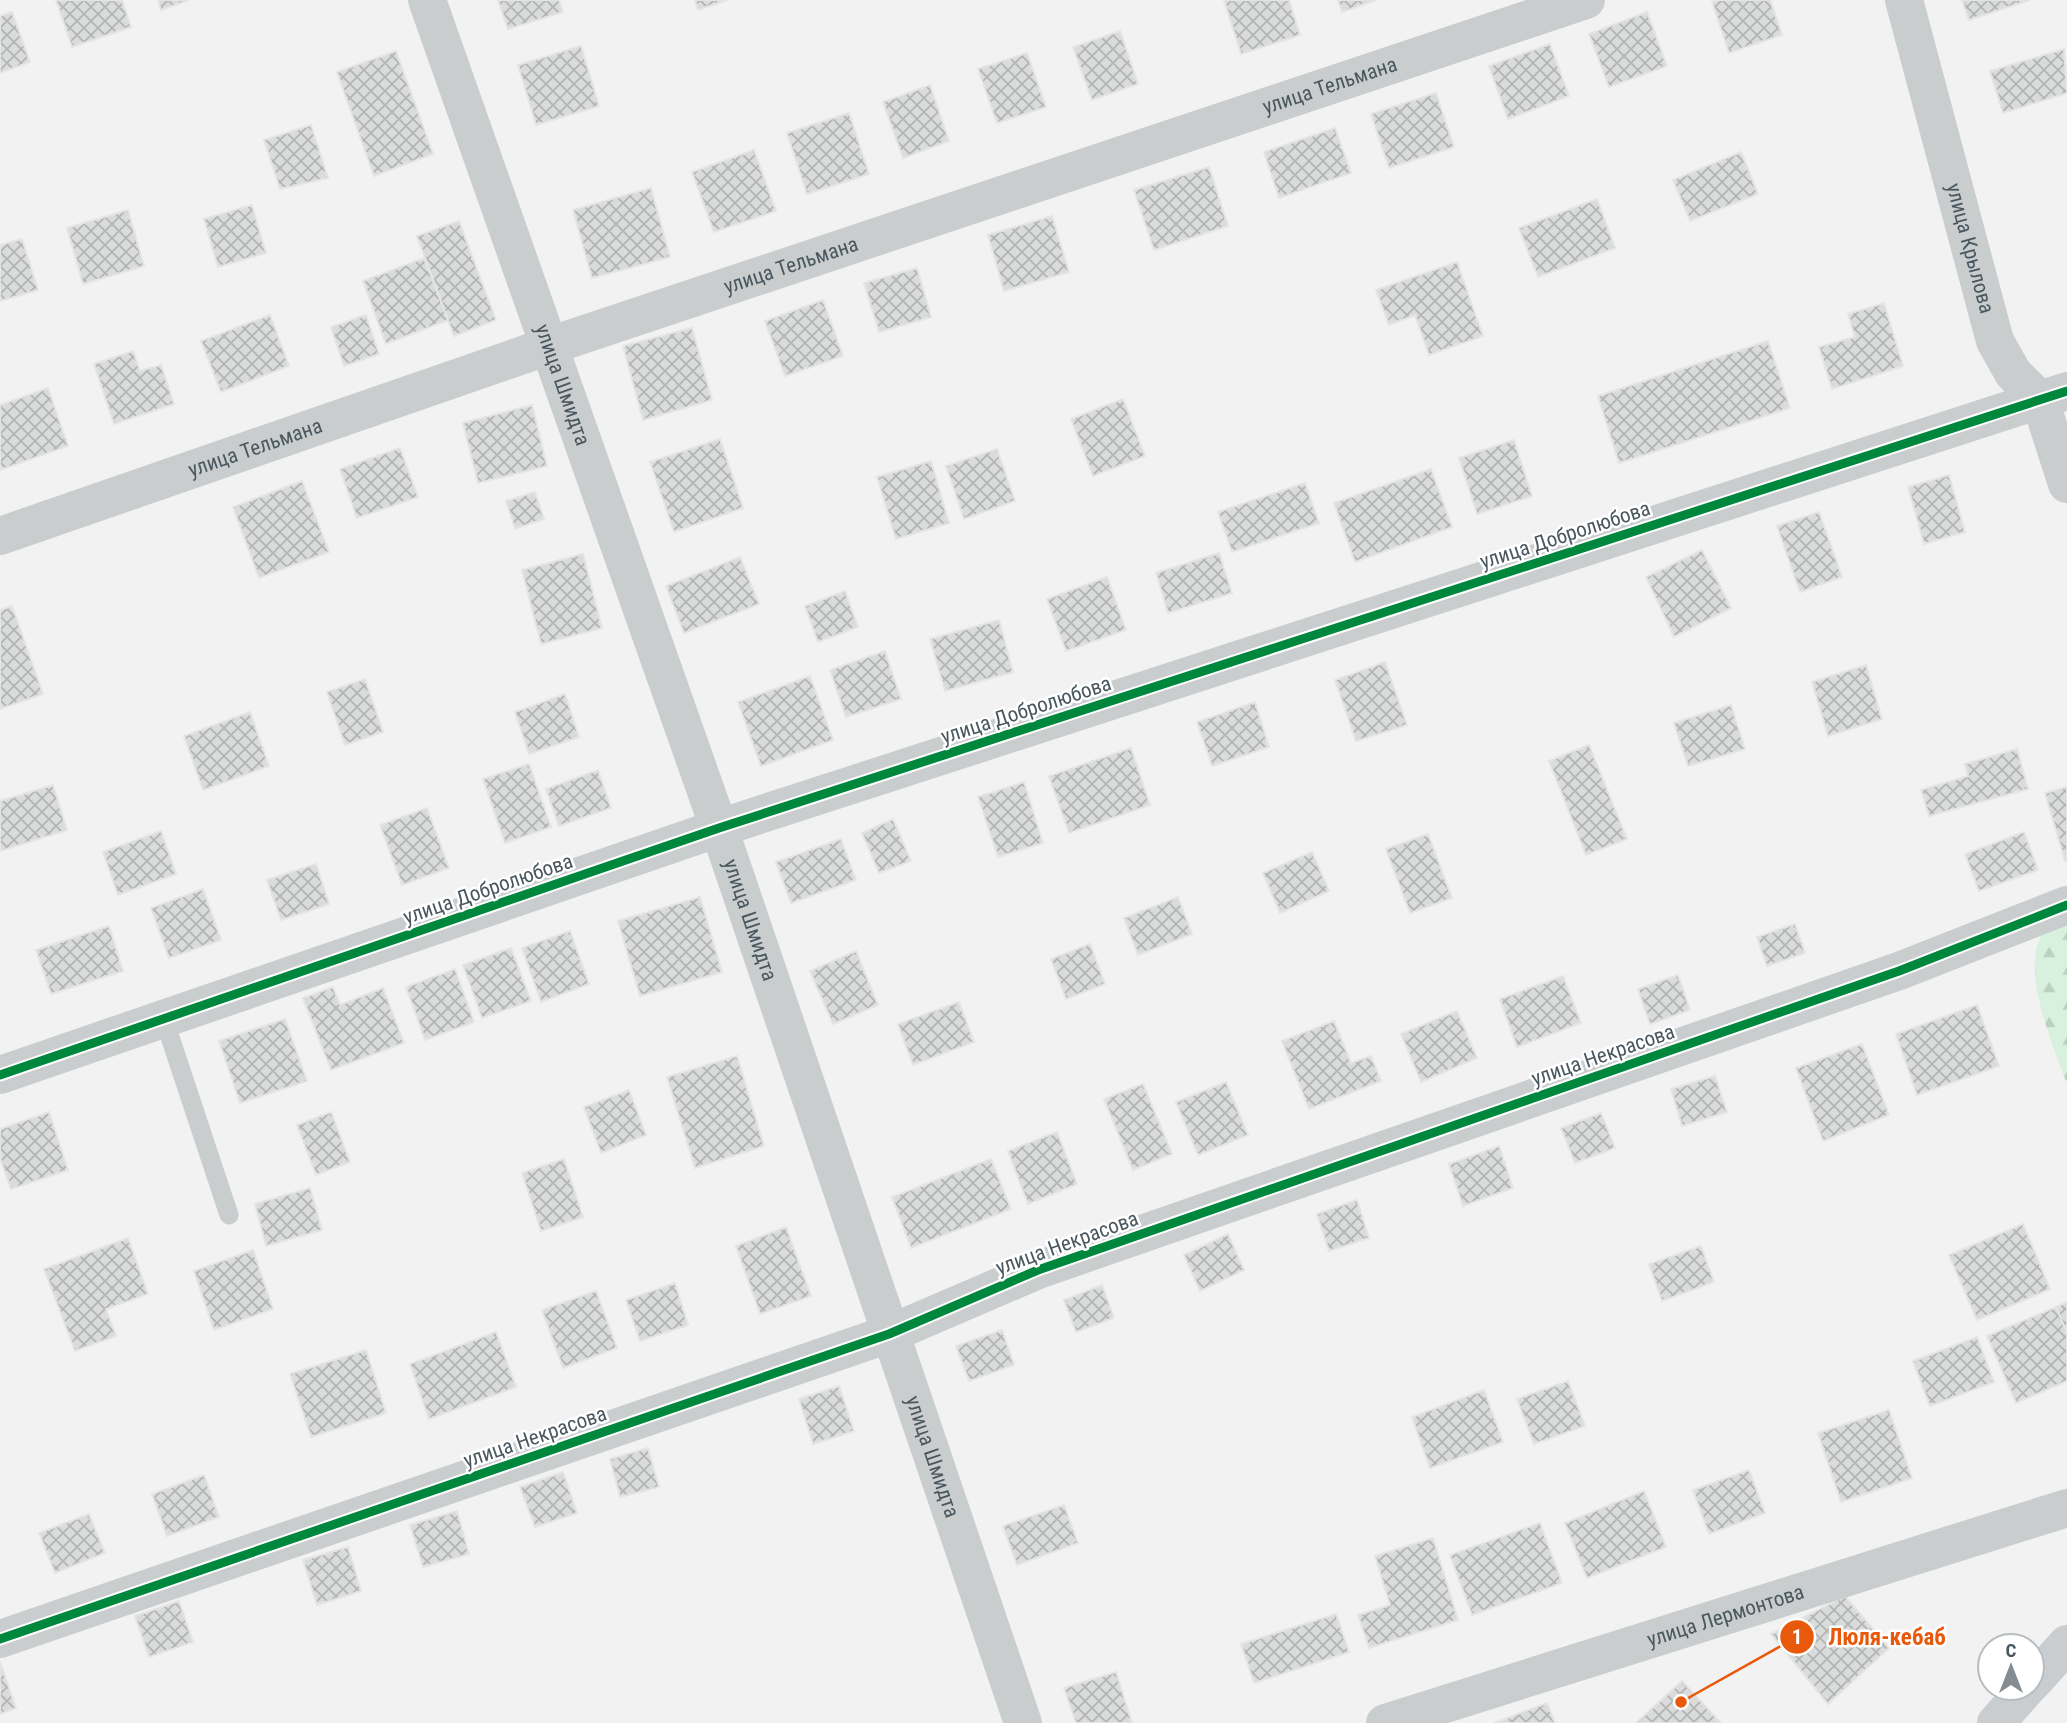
<svg xmlns="http://www.w3.org/2000/svg" width="2067" height="1723" font-family="'Roboto Condensed',sans-serif">
	<style>
		.forest { fill: url(#forest-firs) }
		.building { fill: url(#building-cross-hatch); stroke: #e4e4e5; stroke-width: 2 }
		.lines { fill: none; stroke-linecap: round; stroke-linejoin: round }
		.service { stroke: #cacdce; stroke-width: 19 }
		.minor { stroke: #cacdce; stroke-width: 38 }
		.secondary { stroke: #cacdd0; stroke-width: 38 }
		.cycleway-casing { stroke: #fff; stroke-width: 13 }
		.cycleway { stroke: #00873e; stroke-width: 9 }
		.labels { text-anchor: middle; stroke-width: 5; stroke-linejoin: round; paint-order: stroke }
		.street-label { font-size: 21px; fill: #49575f; stroke: #fff }
		.leader { fill: none; stroke: #e8590c; stroke-width: 2.5 }
		.callout-dot { fill: #e8590c; stroke: #fff; stroke-width: 2.5 }
		.mark-label { font-size: 21px; text-anchor: middle; font-weight: bold; fill: #fff }
		.callout-label { font-size: 23px; text-anchor: middle; font-weight: bold; fill: #e8590c; stroke: #fff; stroke-width: 5; stroke-linejoin: round; paint-order: stroke }
	</style>
	<defs>
		<pattern id="forest-firs" width="22" height="20" patternUnits="userSpaceOnUse" patternTransform="scale(1.75)"><rect width="22" height="20" fill="#d7f1de"/><path d="M5 1l3.5 6h-7zM16 11l3.5 6h-7z" fill="#bad1c1"/></pattern>
		<pattern id="building-cross-hatch" width="8" height="8" patternUnits="userSpaceOnUse" patternTransform="scale(1.75)"><rect width="8" height="8" fill="#dadbdb"/><path d="M0 0l8 8M0 8l8-8" fill="none" stroke="#b3b4b5"/></pattern>
	</defs>
	<rect width="100%" height="100%" fill="#f3f2f2"/>
	<!-- forest -->
	<path class="forest" d="M 2067,919 L 2067,1084 C 2054,1048 2015,961 2047,928 C 2051,924 2062,921 2067,919 Z"/>
	<!-- building -->
	<path class="building" d="M 56,0 L 122,0 L 131,27 L 72,47 Z
		M 158,0 L 189,0 L 161,10 Z
		M 498,0 L 559,0 L 563,12 L 508,29 Z
		M 695,0 L 727,0 L 698,10 Z
		M 1224,0 L 1289,0 L 1300,35 L 1241,54 Z
		M 1338,0 L 1376,0 L 1342,12 Z
		M 1719,0 L 1770,0 L 1782,35 L 1729,53 L 1712,2 Z
		M 1962,0 L 2030,0 L 1969,20 Z
		M 12,12 L 30,62 L 0,73 L 0,16 Z
		M 1647,12 L 1667,66 L 1609,87 L 1589,34 Z
		M 1120,31 L 1138,84 L 1092,100 L 1073,47 Z
		M 1550,44 L 1569,96 L 1508,119 L 1489,66 Z
		M 581,46 L 599,106 L 536,125 L 518,65 Z
		M 2064,49 L 2067,93 L 2003,113 L 1990,71 Z
		M 396,51 L 433,154 L 374,176 L 337,72 Z
		M 1027,53 L 1046,107 L 997,123 L 978,69 Z
		M 930,85 L 949,141 L 903,158 L 883,102 Z
		M 1436,93 L 1454,147 L 1389,168 L 1371,114 Z
		M 849,113 L 869,174 L 807,194 L 787,133 Z
		M 311,125 L 328,178 L 280,189 L 264,140 Z
		M 1335,128 L 1351,173 L 1279,198 L 1264,152 Z
		M 754,150 L 776,211 L 714,232 L 692,172 Z
		M 1741,152 L 1758,194 L 1690,221 L 1673,180 Z
		M 1209,167 L 1228,226 L 1154,250 L 1134,190 Z
		M 651,188 L 670,257 L 592,278 L 573,210 Z
		M 1597,199 L 1615,248 L 1538,277 L 1519,228 Z
		M 252,205 L 266,253 L 218,267 L 204,219 Z
		M 128,210 L 144,266 L 83,284 L 67,228 Z
		M 1052,216 L 1069,272 L 1004,291 L 988,235 Z
		M 459,221 L 496,320 L 454,336 L 417,236 Z
		M 22,239 L 38,290 L 0,301 L 0,245 Z
		M 424,258 L 448,320 L 386,344 L 363,281 Z
		M 1457,262 L 1483,336 L 1429,355 L 1415,315 L 1389,325 L 1376,290 Z
		M 917,268 L 931,317 L 879,332 L 864,283 Z
		M 823,300 L 843,356 L 785,376 L 765,321 Z
		M 1884,303 L 1903,366 L 1832,389 L 1819,347 L 1855,337 L 1848,314 Z
		M 270,315 L 289,366 L 221,392 L 201,341 Z
		M 366,315 L 379,354 L 344,366 L 331,327 Z
		M 692,328 L 712,400 L 643,420 L 623,346 Z
		M 1768,341 L 1790,408 L 1619,463 L 1598,396 Z
		M 133,351 L 140,371 L 161,365 L 174,404 L 114,424 L 94,364 Z
		M 48,388 L 68,446 L 0,470 L 0,405 Z
		M 1123,399 L 1145,456 L 1093,476 L 1071,419 Z
		M 532,405 L 547,466 L 478,483 L 463,423 Z
		M 720,439 L 743,508 L 674,532 L 650,462 Z
		M 1514,440 L 1532,496 L 1477,514 L 1459,458 Z
		M 400,448 L 418,497 L 357,518 L 340,469 Z
		M 997,449 L 1015,501 L 964,519 L 946,466 Z
		M 931,461 L 949,523 L 896,539 L 877,477 Z
		M 1431,469 L 1452,527 L 1355,562 L 1334,503 Z
		M 1949,475 L 1965,532 L 1924,544 L 1908,487 Z
		M 302,481 L 329,552 L 259,578 L 233,507 Z
		M 1305,483 L 1319,523 L 1232,552 L 1218,512 Z
		M 535,492 L 544,519 L 515,529 L 506,501 Z
		M 1819,512 L 1842,577 L 1800,592 L 1777,526 Z
		M 1702,550 L 1731,608 L 1674,637 L 1646,577 Z
		M 1219,553 L 1232,593 L 1168,613 L 1156,573 Z
		M 583,554 L 602,628 L 541,644 L 522,570 Z
		M 740,557 L 759,604 L 684,633 L 666,586 Z
		M 1107,577 L 1126,630 L 1066,651 L 1047,599 Z
		M 845,591 L 858,627 L 818,642 L 805,606 Z
		M 12,606 L 43,694 L 0,709 L 0,610 Z
		M 999,620 L 1013,672 L 945,691 L 930,639 Z
		M 885,651 L 901,699 L 846,717 L 830,670 Z
		M 1385,662 L 1407,725 L 1356,741 L 1335,680 Z
		M 1866,665 L 1882,719 L 1828,736 L 1812,682 Z
		M 810,676 L 833,740 L 761,766 L 738,702 Z
		M 365,679 L 383,732 L 345,745 L 327,692 Z
		M 565,694 L 579,737 L 529,754 L 515,712 Z
		M 1255,702 L 1269,747 L 1212,766 L 1197,722 Z
		M 1731,705 L 1745,749 L 1688,766 L 1674,723 Z
		M 250,712 L 269,766 L 203,790 L 184,736 Z
		M 1589,745 L 1627,839 L 1586,855 L 1549,761 Z
		M 1131,748 L 1150,805 L 1069,833 L 1049,776 Z
		M 2017,749 L 2028,789 L 1929,816 L 1921,790 L 1968,776 L 1965,764 Z
		M 529,764 L 551,827 L 505,843 L 483,779 Z
		M 598,770 L 611,808 L 559,826 L 546,789 Z
		M 1024,782 L 1043,843 L 998,857 L 978,797 Z
		M 53,785 L 67,830 L 0,851 L 0,801 Z
		M 2067,787 L 2067,860 L 2065,861 L 2045,793 Z
		M 427,808 L 449,868 L 402,885 L 380,825 Z
		M 893,819 L 911,861 L 879,873 L 862,833 Z
		M 161,831 L 176,874 L 118,895 L 103,852 Z
		M 2024,832 L 2038,870 L 1979,891 L 1965,854 Z
		M 1428,834 L 1452,898 L 1410,913 L 1386,849 Z
		M 841,839 L 856,880 L 791,903 L 776,862 Z
		M 1312,852 L 1329,891 L 1280,913 L 1263,873 Z
		M 316,864 L 329,904 L 281,920 L 267,880 Z
		M 203,889 L 221,940 L 169,958 L 151,908 Z
		M 700,897 L 722,972 L 640,996 L 618,921 Z
		M 1178,897 L 1192,934 L 1138,955 L 1124,918 Z
		M 1795,924 L 1805,953 L 1767,966 L 1757,937 Z
		M 109,926 L 123,971 L 51,994 L 36,950 Z
		M 570,931 L 589,984 L 541,1002 L 522,948 Z
		M 1090,944 L 1105,984 L 1066,999 L 1051,959 Z
		M 511,948 L 531,1001 L 482,1018 L 463,965 Z
		M 856,951 L 878,1005 L 833,1024 L 810,971 Z
		M 455,969 L 474,1022 L 425,1040 L 406,987 Z
		M 1678,975 L 1690,1010 L 1650,1024 L 1638,989 Z
		M 1563,976 L 1581,1023 L 1517,1047 L 1500,999 Z
		M 333,987 L 340,1005 L 383,988 L 404,1043 L 331,1070 L 303,998 Z
		M 959,1002 L 974,1042 L 913,1065 L 898,1024 Z
		M 1977,1005 L 1999,1066 L 1917,1095 L 1896,1034 Z
		M 1457,1011 L 1477,1058 L 1421,1082 L 1401,1034 Z
		M 285,1019 L 307,1081 L 240,1103 L 219,1041 Z
		M 1334,1021 L 1351,1063 L 1371,1056 L 1381,1081 L 1309,1109 L 1282,1041 Z
		M 1862,1044 L 1889,1115 L 1823,1141 L 1796,1068 Z
		M 737,1056 L 764,1146 L 695,1168 L 667,1077 Z
		M 1715,1076 L 1727,1112 L 1682,1126 L 1671,1089 Z
		M 1226,1082 L 1248,1135 L 1198,1155 L 1176,1102 Z
		M 1143,1084 L 1172,1154 L 1133,1170 L 1104,1099 Z
		M 629,1090 L 646,1135 L 601,1153 L 584,1107 Z
		M 49,1112 L 68,1170 L 11,1189 L 0,1158 L 0,1129 Z
		M 331,1112 L 350,1162 L 316,1175 L 297,1125 Z
		M 1601,1113 L 1615,1148 L 1575,1163 L 1561,1128 Z
		M 1057,1132 L 1077,1184 L 1028,1204 L 1008,1151 Z
		M 1499,1146 L 1513,1188 L 1463,1206 L 1449,1164 Z
		M 564,1159 L 583,1217 L 541,1231 L 522,1173 Z
		M 991,1159 L 1011,1209 L 911,1248 L 892,1197 Z
		M 310,1188 L 322,1230 L 266,1246 L 255,1204 Z
		M 1357,1200 L 1369,1238 L 1329,1251 L 1317,1214 Z
		M 2023,1224 L 2050,1289 L 1977,1320 L 1949,1255 Z
		M 786,1227 L 811,1296 L 760,1314 L 736,1246 Z
		M 1228,1234 L 1244,1270 L 1200,1291 L 1184,1255 Z
		M 128,1238 L 148,1294 L 106,1309 L 116,1336 L 75,1351 L 44,1269 Z
		M 1701,1246 L 1714,1282 L 1662,1301 L 1649,1264 Z
		M 253,1250 L 273,1309 L 214,1330 L 194,1271 Z
		M 675,1283 L 688,1325 L 640,1341 L 626,1300 Z
		M 1102,1285 L 1114,1318 L 1076,1332 L 1064,1300 Z
		M 596,1291 L 617,1348 L 563,1368 L 542,1310 Z
		M 2067,1302 L 2067,1333 L 2056,1307 Z
		M 2056,1307 L 2067,1333 L 2067,1381 L 2016,1403 L 1987,1336 Z
		M 1002,1330 L 1014,1365 L 969,1381 L 956,1346 Z
		M 496,1332 L 516,1387 L 429,1419 L 410,1364 Z
		M 1977,1337 L 1994,1382 L 1930,1406 L 1913,1361 Z
		M 366,1350 L 386,1413 L 311,1437 L 290,1374 Z
		M 1568,1381 L 1585,1426 L 1534,1444 L 1517,1399 Z
		M 839,1386 L 854,1431 L 813,1444 L 799,1399 Z
		M 1484,1390 L 1503,1442 L 1430,1468 L 1412,1417 Z
		M 1889,1410 L 1912,1478 L 1841,1502 L 1818,1433 Z
		M 648,1448 L 659,1487 L 620,1497 L 610,1459 Z
		M 1749,1470 L 1765,1513 L 1709,1534 L 1693,1490 Z
		M 563,1472 L 577,1513 L 535,1527 L 520,1487 Z
		M 204,1475 L 219,1517 L 167,1536 L 152,1494 Z
		M 1644,1491 L 1666,1547 L 1587,1578 L 1565,1523 Z
		M 1064,1505 L 1078,1543 L 1017,1565 L 1003,1526 Z
		M 457,1511 L 469,1554 L 423,1567 L 410,1525 Z
		M 89,1514 L 105,1553 L 55,1573 L 39,1533 Z
		M 1540,1523 L 1562,1583 L 1472,1615 L 1450,1555 Z
		M 1433,1538 L 1458,1620 L 1369,1648 L 1358,1615 L 1390,1605 L 1375,1556 Z
		M 348,1547 L 361,1591 L 317,1605 L 303,1560 Z
		M 1845,1596 L 1889,1648 L 1828,1704 L 1771,1634 Z
		M 179,1601 L 193,1642 L 149,1657 L 135,1616 Z
		M 1336,1614 L 1349,1652 L 1254,1683 L 1241,1644 Z
		M 0,1662 L 16,1708 L 0,1714 Z
		M 1116,1672 L 1132,1723 L 1076,1723 L 1064,1688 Z
		M 1682,1681 L 1721,1723 L 1636,1723 Z
		M 1547,1703 L 1555,1723 L 1494,1723 Z"/>
	<g class="lines">
		<!-- service -->
		<path class="service" d="M 164,1019 L 229,1215"/>
		<!-- minor -->
		<g class="minor">
			<path id="s1" d="M 427,0 L 719,828 L 1023,1723"/>
			<path id="s2" d="M 1904,0 L 1995,341 L 2013,373 L 2040,400 L 2067,484"/>
			<path id="s3" d="M 0,536 L 549,346 L 1586,0"/>
			<path d="M 0,1075 L 719,828 L 2067,391"/>
			<path d="M 0,1639 L 889,1334 L 1038,1270 L 1899,971 L 2067,905"/>
			<path id="s4" d="M 1385,1723 L 2067,1508"/>
		</g>
		<!-- secondary -->
		<path class="secondary" d="M 2032,1683 L 2067,1644
			M 1996,1723 L 2027,1688"/>
		<!-- cycleway casing -->
		<g class="cycleway-casing">
			<path id="cycleway" d="M 0,1075 L 719,828 L 2067,391
				M 0,1639 L 889,1334 L 1038,1270 L 1899,971 L 2067,905"/>
		</g>
		<!-- cycleway -->
		<use href="#cycleway" class="cycleway"/>
	</g>
	<g class="labels">
		<!-- street labels -->
		<g class="street-label">
			<text dy="7" stroke="none"><textPath href="#s3" startOffset="1404">улица Тельмана</textPath></text>
			<text dy="7" stroke="none"><textPath href="#s2" startOffset="257">улица Крылова</textPath></text>
			<text dy="7" stroke="none"><textPath href="#s3" startOffset="836">улица Тельмана</textPath></text>
			<text dy="7" stroke="none"><textPath href="#s1" startOffset="408">улица Шмидта</textPath></text>
			<text dy="7" stroke="none"><textPath href="#s3" startOffset="270">улица Тельмана</textPath></text>
			<text transform="translate(1565 535) rotate(-18)" y="7">улица Добролюбова</text>
			<text transform="translate(1026 710) rotate(-18)" y="7">улица Добролюбова</text>
			<text transform="translate(488 889) rotate(-19)" y="7">улица Добролюбова</text>
			<text dy="7" stroke="none"><textPath href="#s1" startOffset="975">улица Шмидта</textPath></text>
			<text transform="translate(1603 1055) rotate(-19)" y="7">улица Некрасова</text>
			<text transform="translate(1067 1243) rotate(-20)" y="7">улица Некрасова</text>
			<text transform="translate(535 1437) rotate(-19)" y="7">улица Некрасова</text>
			<text dy="7" stroke="none"><textPath href="#s1" startOffset="1542">улица Шмидта</textPath></text>
			<text dy="7" stroke="none"><textPath href="#s4" startOffset="357">улица Лермонтова</textPath></text>
		</g>
	</g>
	<!-- callouts -->
	<path class="leader" d="M1681 1702L1797 1637"/>
	<g class="callout-dot">
		<circle cx="1681" cy="1702" r="7"/>
		<circle cx="1797" cy="1637" r="18"/>
	</g>
	<g class="mark-label">
		<text x="1797" y="1644">1</text>
	</g>
	<g class="callout-label">
		<text x="1887" y="1645">Люля-кебаб</text>
	</g>
	<!-- north arrow -->
	<g transform="translate(2011 1667)"><circle r="33" fill="#ffffff" stroke="#b6bcbf" stroke-width="2"/>
	<path d="M0-5L12 26L0 18L-12 26Z" fill="#848d92"/>
	<text y="-10" font-size="19" font-weight="bold" text-anchor="middle" fill="#49575f">С</text>
	</g>
</svg>
